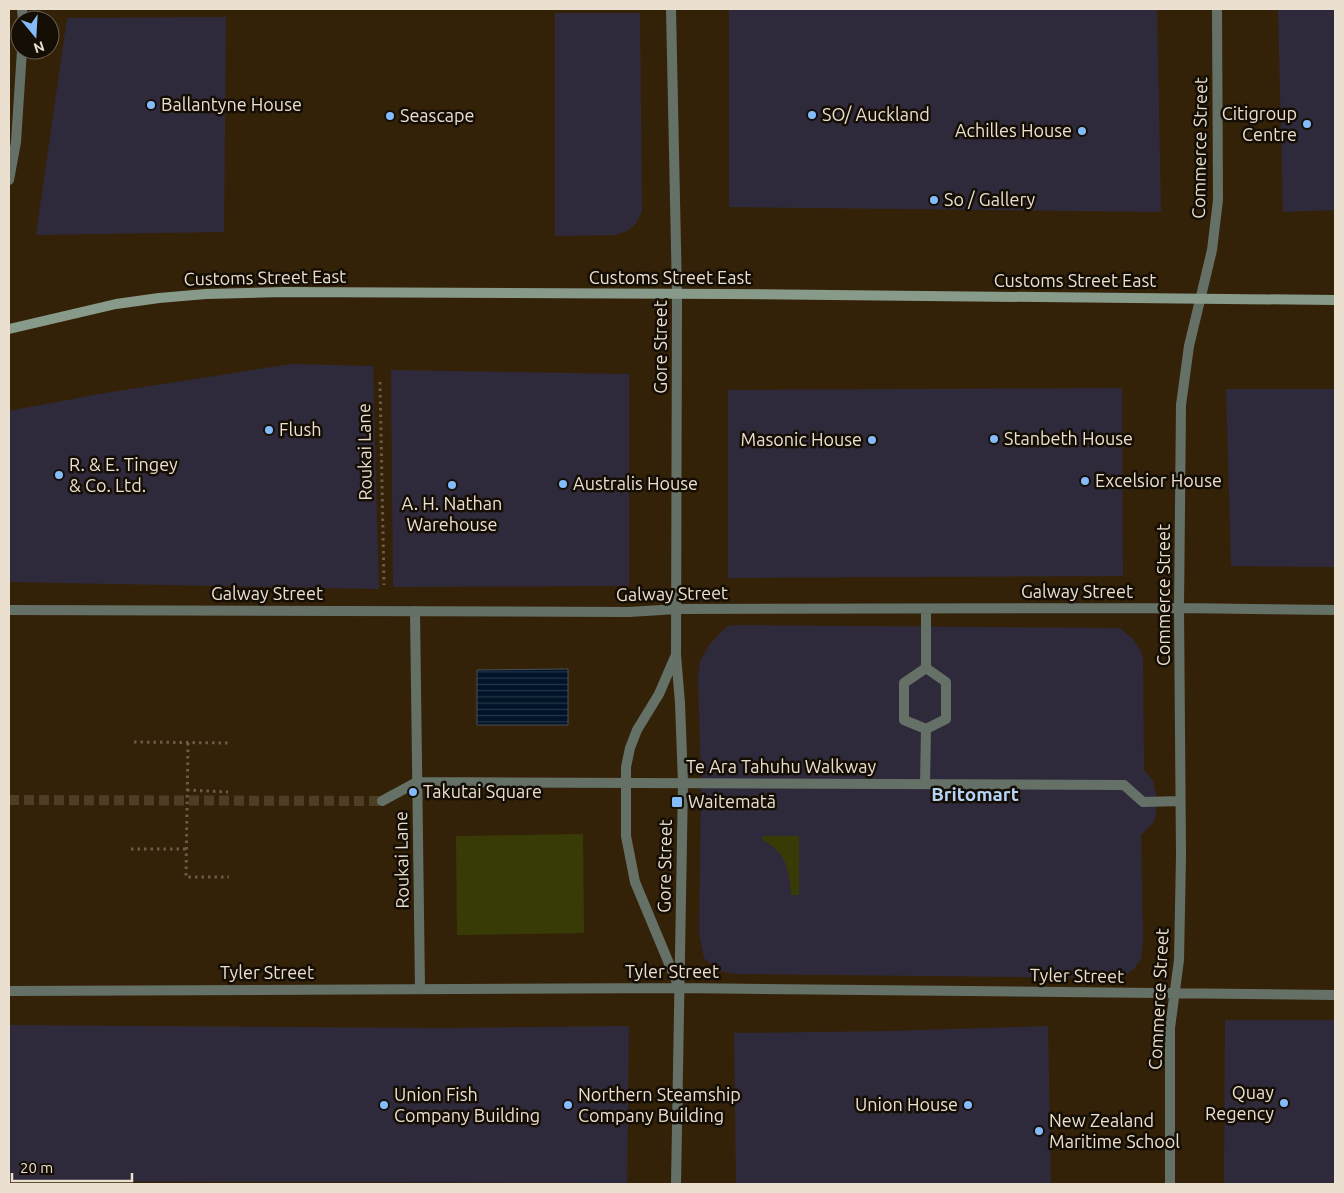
<svg xmlns="http://www.w3.org/2000/svg" width="1344" height="1193" font-family="Ubuntu,sans-serif">
	<style>
		.commercial { fill: #2f2a3b }
		.grass { fill: #393b07 }
		.water { fill: url(#water-rules); stroke: #46505a }
		.lines { fill: none; stroke-linecap: round; stroke-linejoin: round }
		.street-tunnel { stroke: #4f3e26; stroke-width: 10; stroke-dasharray: 10 5; stroke-linecap: butt }
		.path { stroke: #6c5c45; stroke-width: 3; stroke-dasharray: 2.5 4; stroke-linecap: butt }
		.street { stroke: #657167; stroke-width: 10 }
		.secondary { stroke: #889b8b; stroke-width: 10 }
		.poi-dot { fill: #84bcfb; stroke: #150e04; stroke-width: 2 }
		.labels { text-anchor: middle; stroke-width: 5; stroke-linejoin: round; paint-order: stroke }
		.poi-label { font-size: 18px; fill: #ebdfd0; stroke: #150e04; text-anchor: start }
		.street-label { font-size: 18px; fill: #ebdfd0; stroke: #150e04 }
		.neighbourhood-label { font-size: 19px; font-weight: bold; fill: #b5d4f8; stroke: #150e04 }
	</style>
	<defs>
		<pattern id="water-rules" width="6" height="5" patternUnits="userSpaceOnUse" patternTransform="scale(1.25)"><rect width="6" height="5" fill="#001328"/><path d="M0 2.5h6" fill="none" stroke="#253546"/></pattern>
	</defs>
	<rect width="100%" height="100%" fill="#342208"/>
	<!-- commercial -->
	<path class="commercial" d="M 729,9 L 1157,9 L 1161,212 L 729,207 Z
		M 1278,9 L 1335,9 L 1335,210 L 1283,212 Z
		M 555,13 L 640,13 L 642,212 L 636,223 L 627,231 L 616,235 L 555,236 Z
		M 226,17 L 224,232 L 36,235 L 67,18 Z
		M 291,364 L 373,366 L 379,589 L 9,582 L 9,411 L 99,394 Z
		M 391,370 L 629,374 L 629,586 L 393,587 Z
		M 1122,388 L 1123,576 L 728,578 L 728,390 Z
		M 1226,389 L 1335,389 L 1335,567 L 1231,566 Z
		M 737,625 L 1120,628 L 1133,639 L 1140,649 L 1143,660 L 1144,770 L 1153,781 L 1156,794 L 1156,815 L 1153,823 L 1141,835 L 1143,941 L 1141,959 L 1133,970 L 1120,978 L 736,974 L 718,971 L 704,958 L 699,933 L 701,783 L 698,677 L 700,661 L 710,644 L 720,633 L 728,626 Z
		M 1225,1020 L 1335,1020 L 1335,1184 L 1224,1184 Z
		M 9,1025 L 444,1028 L 629,1026 L 627,1183 L 9,1181 Z
		M 1048,1026 L 1051,1184 L 736,1184 L 734,1033 L 889,1031 Z"/>
	<!-- grass -->
	<path class="grass" d="M 583,834 L 584,933 L 457,935 L 456,836 Z
		M 762,836 L 799,836 L 799,895 L 791,895 C 790,873 786,850 763,841 Z"/>
	<!-- water -->
	<path class="water" d="M 568,669 L 568,725 L 477,725 L 477,670 Z"/>
	<g class="lines">
		<!-- street-tunnel -->
		<path class="street-tunnel" d="M 9,800 L 382,801"/>
		<!-- path -->
		<path class="path" d="M 380,382 L 384,585
			M 134,742 L 228,743
			M 188,743 L 186,877 L 229,877
			M 187,790 L 228,792
			M 131,849 L 186,849"/>
		<!-- street -->
		<path class="street" d="M 22,9 L 23,20
			M 671,9 L 677,294 L 676,655 L 680,703 L 683,783 L 676,1184
			M 9,180 L 16,142 L 22,50
			M 9,610 L 629,612 L 677,609 L 1179,608 L 1335,610
			M 415,611 L 420,989
			M 675,657 L 659,694 L 637,730 L 630,748 L 626,767 L 626,836 L 635,882 L 678,985
			M 926,729 L 904,720 L 904,683 L 926,668
			M 925,784 L 926,729 L 946,719 L 946,682 L 926,668 L 926,609
			M 382,801 L 417,782 L 1124,785 L 1143,802 L 1180,801
			M 9,991 L 680,988 L 1335,995
			M 1170,1184 L 1170,1028 L 1179,960 L 1181,855 L 1179,608 L 1181,405 L 1189,346 L 1212,250 L 1218,200 L 1217,9"/>
		<!-- secondary -->
		<path class="secondary" d="M 9,329 L 116,304 L 159,298 L 206,294 L 283,292 L 726,294 L 1335,300"/>
	</g>
	<!-- markers -->
	<g class="poi-dot">
		<circle cx="151" cy="105" r="5"/>
		<circle cx="812" cy="115" r="5"/>
		<circle cx="390" cy="116" r="5"/>
		<circle cx="1307" cy="124" r="5"/>
		<circle cx="1082" cy="131" r="5"/>
		<circle cx="934" cy="200" r="5"/>
		<circle cx="269" cy="430" r="5"/>
		<circle cx="994" cy="439" r="5"/>
		<circle cx="872" cy="440" r="5"/>
		<circle cx="59" cy="475" r="5"/>
		<circle cx="1085" cy="481" r="5"/>
		<circle cx="563" cy="484" r="5"/>
		<circle cx="452" cy="485" r="5"/>
		<circle cx="413" cy="792" r="5"/>
		<rect x="671" y="796" width="12" height="12" rx="2.5"/>
		<circle cx="1284" cy="1103" r="5"/>
		<circle cx="384" cy="1105" r="5"/>
		<circle cx="568" cy="1105" r="5"/>
		<circle cx="968" cy="1105" r="5"/>
		<circle cx="1039" cy="1131" r="5"/>
	</g>
	<g class="labels">
		<!-- poi labels -->
		<g class="poi-label">
			<text x="161" y="111">Ballantyne House</text>
			<text x="1297" y="120" text-anchor="end">Citigroup<tspan x="1297" dy="21">Centre</tspan></text>
			<text x="822" y="121">SO/ Auckland</text>
			<text x="400" y="122">Seascape</text>
			<text x="1072" y="137" text-anchor="end">Achilles House</text>
			<text x="944" y="206">So / Gallery</text>
			<text x="279" y="436">Flush</text>
			<text x="1004" y="445">Stanbeth House</text>
			<text x="862" y="446" text-anchor="end">Masonic House</text>
			<text x="69" y="471">R. &amp; E. Tingey<tspan x="69" dy="21">&amp; Co. Ltd.</tspan></text>
			<text x="1095" y="487">Excelsior House</text>
			<text x="573" y="490">Australis House</text>
			<text x="452" y="510" text-anchor="middle">A. H. Nathan<tspan x="452" dy="21">Warehouse</tspan></text>
			<text x="423" y="798">Takutai Square</text>
			<text x="688" y="808">Waitematā</text>
			<text x="1274" y="1099" text-anchor="end">Quay<tspan x="1274" dy="21">Regency</tspan></text>
			<text x="394" y="1101">Union Fish<tspan x="394" dy="21">Company Building</tspan></text>
			<text x="578" y="1101">Northern Steamship<tspan x="578" dy="21">Company Building</tspan></text>
			<text x="958" y="1111" text-anchor="end">Union House</text>
			<text x="1049" y="1127">New Zealand<tspan x="1049" dy="21">Maritime School</tspan></text>
		</g>
		<!-- street labels -->
		<g class="street-label">
			<text transform="translate(1200 148) rotate(-89)" y="6">Commerce Street</text>
			<text transform="translate(265 278) rotate(-1)" y="6">Customs Street East</text>
			<text x="670" y="284">Customs Street East</text>
			<text x="1075" y="287">Customs Street East</text>
			<text transform="translate(661 347) rotate(-90)" y="6">Gore Street</text>
			<text transform="translate(365 452) rotate(-91)" y="6">Roukai Lane</text>
			<text x="1077" y="598">Galway Street</text>
			<text x="267" y="600">Galway Street</text>
			<text transform="translate(672 594) rotate(-1)" y="6">Galway Street</text>
			<text transform="translate(1164 595) rotate(-90)" y="6">Commerce Street</text>
			<text x="781" y="773">Te Ara Tahuhu Walkway</text>
			<text transform="translate(402 860) rotate(-91)" y="6">Roukai Lane</text>
			<text transform="translate(665 866) rotate(-89)" y="6">Gore Street</text>
			<text x="672" y="978">Tyler Street</text>
			<text x="267" y="979">Tyler Street</text>
			<text transform="translate(1077 976) rotate(1)" y="6">Tyler Street</text>
			<text transform="translate(1159 999) rotate(-87)" y="6">Commerce Street</text>
		</g>
		<!-- neighbourhood labels -->
		<g class="neighbourhood-label">
			<text x="975" y="801">Britomart</text>
		</g>
	</g>
	<!-- border -->
	<rect width="1344" height="1193" fill="none" stroke="#ebdfd0" stroke-width="20"/>
	<!-- north arrow -->
	<g transform="translate(35 35) rotate(162)"><circle r="24" fill="#150e04" stroke="#6b6256"/>
	<path d="M0-4L9 19L0 12L-9 19Z" fill="#84bcfb"/>
	<text y="-8" font-size="14" font-weight="bold" text-anchor="middle" fill="#ebdfd0">N</text>
	</g>
	<!-- scale -->
	<path d="M12 1173v8h120v-8" fill="none" stroke="#ebdfd0" stroke-width="2.5"/>
	<text x="20" y="1173" font-size="15" fill="#ebdfd0" stroke="#150e04" stroke-width="4" paint-order="stroke">20 m</text>
</svg>
